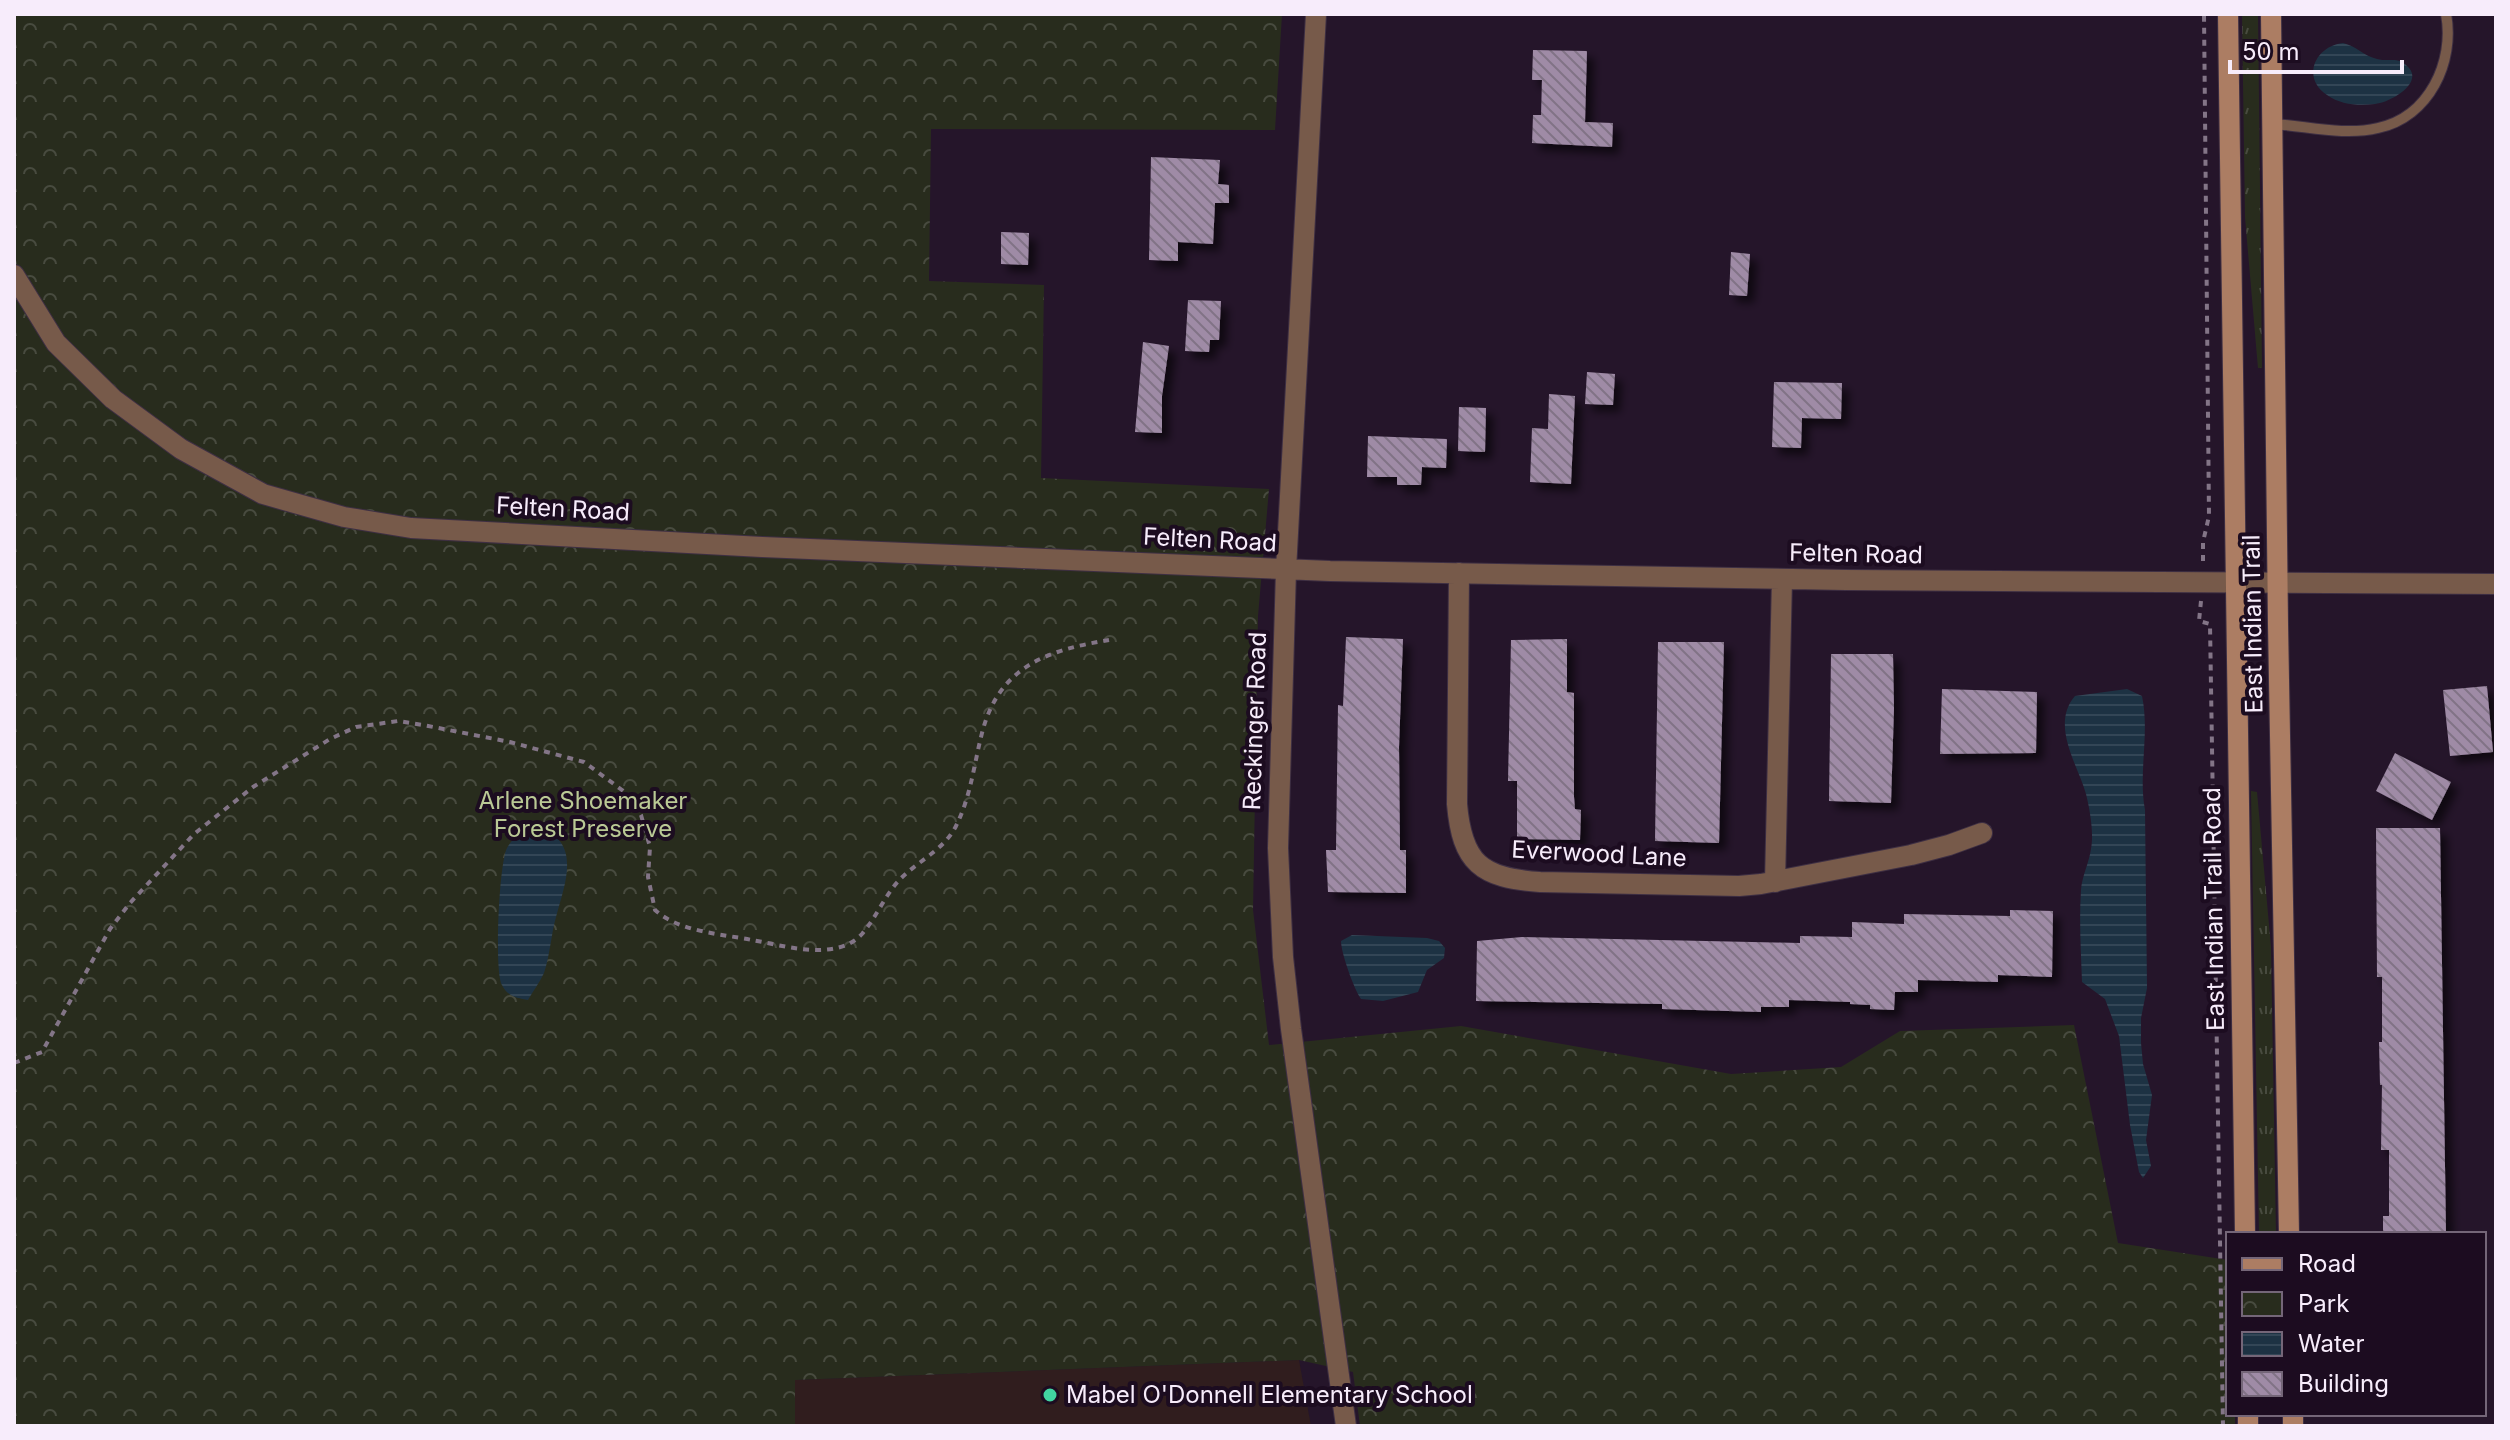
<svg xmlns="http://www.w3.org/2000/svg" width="2510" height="1440" font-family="Inter,sans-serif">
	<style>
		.education { fill: #301d1e }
		.grass { fill: url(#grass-tufts) }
		.park { fill: url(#park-crowns) }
		.water { fill: url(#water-rules) }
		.building { fill: url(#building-back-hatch); filter: url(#shadow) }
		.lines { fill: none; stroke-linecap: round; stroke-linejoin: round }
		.service-casing { stroke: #3e2f43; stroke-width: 12 }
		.minor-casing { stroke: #3e2f43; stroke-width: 22 }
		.secondary-casing { stroke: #3e2f43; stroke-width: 22 }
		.path { stroke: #837587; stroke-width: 4; stroke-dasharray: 6 6; stroke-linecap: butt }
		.service { stroke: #775a4a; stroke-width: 10 }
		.minor { stroke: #775a4a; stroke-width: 20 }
		.secondary { stroke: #ac7d63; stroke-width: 20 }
		.poi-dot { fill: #41d4a1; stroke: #1c0c20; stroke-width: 3 }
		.labels { text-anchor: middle; stroke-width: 8; stroke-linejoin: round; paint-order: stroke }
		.street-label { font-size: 24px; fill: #f7ecfb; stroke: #1c0c20 }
		.park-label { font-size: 24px; fill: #bac995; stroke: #1c0c20 }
		.poi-label { font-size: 24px; fill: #f7ecfb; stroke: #1c0c20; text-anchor: start }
	</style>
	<defs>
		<pattern id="grass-tufts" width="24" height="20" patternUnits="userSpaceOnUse" patternTransform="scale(2)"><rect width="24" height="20" fill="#282c1d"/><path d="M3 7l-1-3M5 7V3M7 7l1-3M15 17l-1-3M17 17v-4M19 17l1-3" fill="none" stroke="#484b3f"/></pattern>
		<pattern id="park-crowns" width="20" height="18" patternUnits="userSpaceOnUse" patternTransform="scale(2)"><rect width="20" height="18" fill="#282c1d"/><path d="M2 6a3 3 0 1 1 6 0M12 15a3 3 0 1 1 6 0" fill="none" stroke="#484b3f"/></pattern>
		<pattern id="water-rules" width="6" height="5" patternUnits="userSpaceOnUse" patternTransform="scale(2)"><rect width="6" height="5" fill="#1d3243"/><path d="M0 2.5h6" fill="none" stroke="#334656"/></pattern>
		<pattern id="building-back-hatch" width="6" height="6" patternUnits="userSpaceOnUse" patternTransform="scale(2)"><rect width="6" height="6" fill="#9f8ba6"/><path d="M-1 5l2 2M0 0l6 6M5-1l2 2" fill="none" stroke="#817386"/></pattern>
		<filter id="shadow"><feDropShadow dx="7" dy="7" stdDeviation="4" flood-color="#0009"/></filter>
	</defs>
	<rect width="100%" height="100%" fill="#25152a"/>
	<!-- education -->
	<path class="education" d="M 1299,1360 L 1311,1426 L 795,1426 L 795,1380 Z"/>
	<!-- grass -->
	<path class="grass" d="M 2242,14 L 2258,14 L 2262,368 L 2258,368 L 2245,217 Z
		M 2251,791 L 2257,792 L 2271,947 L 2276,1234 L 2259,1234 Z"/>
	<!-- park -->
	<path class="park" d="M 14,14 L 1282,14 L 1275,130 L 931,129 L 929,281 L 1044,285 L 1041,478 L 1269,489 L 1258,616 L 1253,910 L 1269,1045 L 1461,1026 L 1731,1074 L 1841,1067 L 1900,1031 L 2074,1025 L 2118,1243 L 2228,1260 L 2228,1414 L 2235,1414 L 2235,1426 L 1360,1426 L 1353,1372 L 1299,1360 L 795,1380 L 795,1426 L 14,1426 Z"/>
	<!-- water -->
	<path class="water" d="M 2343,43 C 2356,46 2364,56 2377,59 C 2387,62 2398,57 2406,65 C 2427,82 2390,103 2375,104 C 2359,106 2341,105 2327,95 C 2301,78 2315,46 2343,43 Z
		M 2127,689 L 2142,696 C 2150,734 2138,772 2145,810 L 2147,988 L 2141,1018 L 2141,1043 L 2143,1064 L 2152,1095 L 2146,1140 L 2151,1166 L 2143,1178 L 2139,1172 L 2130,1125 L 2119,1036 L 2105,999 L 2082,982 C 2081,952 2079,921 2081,890 C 2082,876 2089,863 2091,849 C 2094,833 2090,810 2086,794 C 2078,765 2050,725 2075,696 Z
		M 537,827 C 583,841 565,883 556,917 C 551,935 550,955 544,973 C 540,982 533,991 528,1000 C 517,998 507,996 502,985 C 494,971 499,863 507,848 C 514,835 524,832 537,827 Z
		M 1352,935 L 1427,938 L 1439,941 L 1445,948 L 1444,958 L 1427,970 L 1418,992 L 1383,1001 L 1361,999 C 1354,989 1341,953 1341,941 Z"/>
	<!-- building -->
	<path class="building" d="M 1533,50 L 1587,51 L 1585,122 L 1613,123 L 1612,147 L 1532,143 L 1533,115 L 1541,115 L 1542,80 L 1532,80 Z
		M 1151,157 L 1220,160 L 1218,184 L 1229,185 L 1229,203 L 1215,203 L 1213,244 L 1178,242 L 1178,261 L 1149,260 Z
		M 1001,232 L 1029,233 L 1028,265 L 1001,264 Z
		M 1731,252 L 1750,254 L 1747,296 L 1729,295 Z
		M 1188,300 L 1221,301 L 1219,340 L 1210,340 L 1209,352 L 1185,351 Z
		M 1143,342 L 1169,346 L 1162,396 L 1162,433 L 1135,432 Z
		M 1587,372 L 1615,374 L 1613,405 L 1585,404 Z
		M 1774,382 L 1842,383 L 1841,419 L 1802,418 L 1801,448 L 1772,447 Z
		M 1549,394 L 1575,396 L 1571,484 L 1530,482 L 1532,428 L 1548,429 Z
		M 1459,407 L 1486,408 L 1485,452 L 1458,451 Z
		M 1368,436 L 1447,439 L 1446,468 L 1422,467 L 1421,485 L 1397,485 L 1397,477 L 1367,477 Z
		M 1346,637 L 1403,639 L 1399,747 L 1400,850 L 1406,850 L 1406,893 L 1328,892 L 1326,850 L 1336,850 L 1338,705 L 1343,706 Z
		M 1567,639 L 1567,692 L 1574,693 L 1574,797 L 1575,809 L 1581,810 L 1580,840 L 1517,839 L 1517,781 L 1508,781 L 1511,640 Z
		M 1658,642 L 1724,642 L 1719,843 L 1655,841 Z
		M 1831,654 L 1893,654 L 1894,708 L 1891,803 L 1829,801 Z
		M 2487,686 L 2493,752 L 2450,756 L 2443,690 Z
		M 1942,689 L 2037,692 L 2036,753 L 1940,754 Z
		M 2395,753 L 2451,782 L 2432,820 L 2376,791 Z
		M 2376,828 L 2440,828 L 2446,1234 L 2383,1234 L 2383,1216 L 2389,1216 L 2389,1150 L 2381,1150 L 2382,1085 L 2380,1085 L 2379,1042 L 2382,1042 L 2382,977 L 2377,977 Z
		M 2010,910 L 2053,911 L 2052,977 L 1998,975 L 1998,982 L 1918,980 L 1918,992 L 1895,992 L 1894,1010 L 1870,1009 L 1870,1005 L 1850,1004 L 1850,1002 L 1789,1000 L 1789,1007 L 1761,1007 L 1761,1012 L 1662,1009 L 1662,1004 L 1476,1001 L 1477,941 L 1522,937 L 1800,943 L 1800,936 L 1852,937 L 1852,922 L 1904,924 L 1904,914 L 2010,916 Z"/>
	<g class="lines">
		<!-- service casing -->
		<g class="service-casing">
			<path id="service" d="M 2273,124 C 2307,126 2344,136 2378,128 C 2429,117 2455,62 2446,14"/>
		</g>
		<!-- minor casing -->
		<g class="minor-casing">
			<path id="minor" d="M 1316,14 L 1286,570 L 1278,848 L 1283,957 L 1291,1029 L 1346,1426
				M 14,275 L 56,343 L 113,399 L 181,449 L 263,494 L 344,517 L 411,528 L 762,547 L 1330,571 L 1846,580 L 2496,584
				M 1459,573 L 1457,804 C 1462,863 1481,878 1540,882 L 1739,886 L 1761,884 L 1911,855 L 1949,845 L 1982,833
				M 1775,882 L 1782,579"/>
		</g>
		<!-- secondary casing -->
		<g class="secondary-casing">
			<path id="secondary" d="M 2228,14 L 2245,1234
				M 2271,14 L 2278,624 L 2289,1234
				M 2248,1414 L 2248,1426
				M 2293,1414 L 2293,1426"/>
		</g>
		<!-- path -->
		<path class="path" d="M 2203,561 L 2203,542 L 2209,516 L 2204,14
			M 2201,601 L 2199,621 L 2210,624 L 2223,1426
			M 14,1063 L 42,1052 L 110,929 L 130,903 L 194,834 L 253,787 L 330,739 L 356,727 L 398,721 L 423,725 L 510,742 L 584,762 L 622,790 L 632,800 L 641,815 L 650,847 L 648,877 L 655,910 C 679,932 722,934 752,940 C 786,946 836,962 862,934 C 874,920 881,904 892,889 C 909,864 942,854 956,826 C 971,796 974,764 982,733 C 999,666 1048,650 1109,640"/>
		<!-- service -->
		<use href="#service" class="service"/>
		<!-- minor -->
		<use href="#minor" class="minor"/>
		<!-- secondary -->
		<use href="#secondary" class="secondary"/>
	</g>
	<!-- markers -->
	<circle class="poi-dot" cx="1050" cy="1395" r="8"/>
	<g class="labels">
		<!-- street labels -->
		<g class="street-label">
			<text transform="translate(563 509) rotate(3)" y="8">Felten Road</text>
			<text transform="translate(1210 540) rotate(3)" y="8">Felten Road</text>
			<text transform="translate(1856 554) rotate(1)" y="8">Felten Road</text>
			<text transform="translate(2253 624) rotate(-91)" y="8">East Indian Trail</text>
			<text transform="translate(1255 721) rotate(-88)" y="8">Reckinger Road</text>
			<text transform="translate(1599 854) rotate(3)" y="8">Everwood Lane</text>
			<text transform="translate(2214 909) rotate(-91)" y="8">East Indian Trail Road</text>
		</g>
		<!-- park labels -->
		<g class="park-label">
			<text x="583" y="809">Arlene Shoemaker<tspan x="583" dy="28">Forest Preserve</tspan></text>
		</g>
		<!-- poi labels -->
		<g class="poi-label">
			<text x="1066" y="1403">Mabel O'Donnell Elementary School</text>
		</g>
	</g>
	<!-- border -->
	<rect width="2510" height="1440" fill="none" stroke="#f7ecfb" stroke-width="32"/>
	<!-- legend -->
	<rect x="2226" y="1232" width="260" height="184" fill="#1c0c20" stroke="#746678" stroke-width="2"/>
	<rect x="2242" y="1258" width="40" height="12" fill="#ac7d63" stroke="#746678" stroke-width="2"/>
	<text x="2298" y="1272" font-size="24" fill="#f7ecfb">Road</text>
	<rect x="2242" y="1292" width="40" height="24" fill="url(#park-crowns)" stroke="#746678" stroke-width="2"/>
	<text x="2298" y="1312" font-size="24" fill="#f7ecfb">Park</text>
	<rect x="2242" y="1332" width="40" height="24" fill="url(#water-rules)" stroke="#746678" stroke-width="2"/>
	<text x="2298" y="1352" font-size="24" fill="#f7ecfb">Water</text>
	<rect x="2242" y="1372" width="40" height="24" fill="url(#building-back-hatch)" stroke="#746678" stroke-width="2"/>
	<text x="2298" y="1392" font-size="24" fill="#f7ecfb">Building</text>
	<!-- scale -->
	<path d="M2230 60v12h172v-12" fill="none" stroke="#f7ecfb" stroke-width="4"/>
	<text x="2242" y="60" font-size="24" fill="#f7ecfb" stroke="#1c0c20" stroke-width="6" paint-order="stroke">50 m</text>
</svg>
